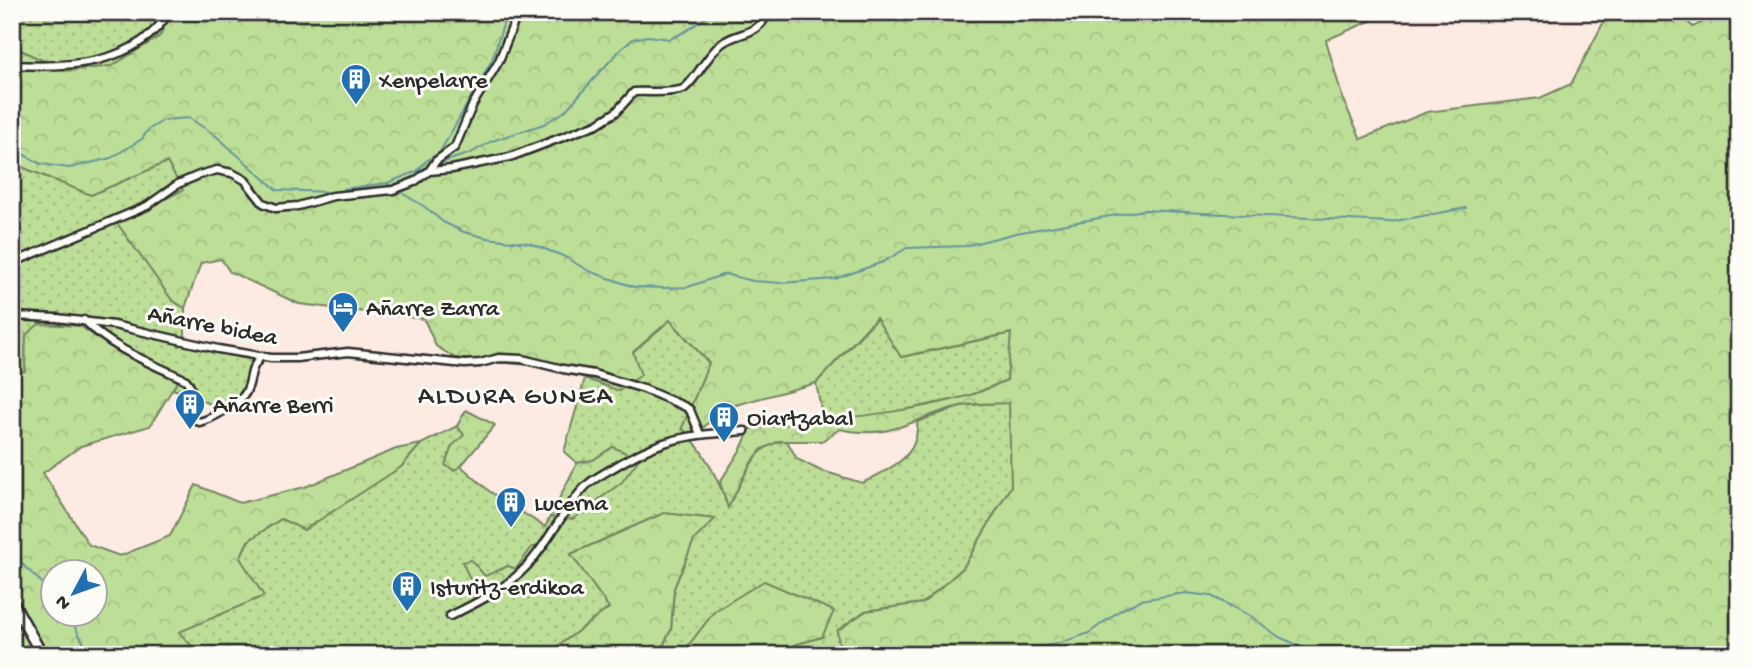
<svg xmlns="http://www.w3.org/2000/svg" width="1751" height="667" font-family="'Gochi Hand',sans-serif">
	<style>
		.grass { fill: url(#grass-dots); stroke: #748461; stroke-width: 2; fill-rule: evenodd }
		.forest { fill: url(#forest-crowns); stroke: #748461; stroke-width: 2; fill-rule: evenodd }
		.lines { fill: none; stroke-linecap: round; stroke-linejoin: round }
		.stream { stroke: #65959c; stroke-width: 2 }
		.minor-casing { stroke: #2b2b2b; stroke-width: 11 }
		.secondary-casing { stroke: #2b2b2b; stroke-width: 14 }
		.minor { stroke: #fdfcf7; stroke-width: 6 }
		.secondary { stroke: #fdfcf7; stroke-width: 9 }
		.labels { text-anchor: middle; stroke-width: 6; stroke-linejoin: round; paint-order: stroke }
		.poi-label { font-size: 24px; fill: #2b2b2b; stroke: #fdfcf7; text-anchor: start }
		.street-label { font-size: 24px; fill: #2b2b2b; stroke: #fdfcf7 }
		.neighbourhood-label { font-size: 26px; letter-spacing: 2px; fill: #2b2b2b; stroke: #fdfcf7 }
	</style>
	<defs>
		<pattern id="grass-dots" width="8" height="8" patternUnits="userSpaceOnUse" patternTransform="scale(1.75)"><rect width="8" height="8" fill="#bdde97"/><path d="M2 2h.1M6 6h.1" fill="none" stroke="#a3bf82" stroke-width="1.8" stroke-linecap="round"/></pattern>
		<pattern id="forest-crowns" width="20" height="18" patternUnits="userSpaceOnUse" patternTransform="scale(1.75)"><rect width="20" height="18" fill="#bdde97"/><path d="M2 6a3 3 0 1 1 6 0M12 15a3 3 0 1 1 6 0" fill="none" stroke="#a3bf82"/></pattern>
	</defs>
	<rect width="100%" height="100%" fill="#fceae3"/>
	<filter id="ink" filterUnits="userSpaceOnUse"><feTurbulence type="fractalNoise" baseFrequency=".0143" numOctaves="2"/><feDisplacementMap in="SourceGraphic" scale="14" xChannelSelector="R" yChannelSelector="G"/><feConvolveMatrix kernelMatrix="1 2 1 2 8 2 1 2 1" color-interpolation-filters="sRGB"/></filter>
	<g filter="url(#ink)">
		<!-- grass -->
		<path class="grass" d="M 12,12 L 171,12 L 160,36 L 112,66 L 65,71 L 12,46 Z
			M 167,162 L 184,190 L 118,223 L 172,300 L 185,308 L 185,338 L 253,354 L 246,391 L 225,410 L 173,389 L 178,380 L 110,347 L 80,326 L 26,335 L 25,371 L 12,375 L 12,163 L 91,195 Z
			M 877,318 L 902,357 L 1012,333 L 1007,380 L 969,396 L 883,415 L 823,419 L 816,383 Z
			M 670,320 L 709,363 L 682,428 C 704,450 718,478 728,507 C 743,483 753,441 787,441 L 797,459 L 819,470 L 862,483 C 889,469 920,458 917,422 L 961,406 L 1010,402 L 1011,486 L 963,568 L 923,603 L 865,611 L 837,631 L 841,655 L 778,655 L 797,644 L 822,637 L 715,611 L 681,655 L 658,655 L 671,630 L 674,588 L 694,539 L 714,519 L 664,513 L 571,554 L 609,608 L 546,655 L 200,655 L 178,632 L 263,596 L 240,558 L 248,541 L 281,519 L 401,467 L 421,444 L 457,426 L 465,435 L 454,470 L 461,466 L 489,491 L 545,527 L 550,517 L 573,518 L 613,447 L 593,460 L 577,463 L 564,452 L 585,378 L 620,391 L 632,352 ZM 532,548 L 495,601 L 471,560 L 485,577 L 508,566 L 516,569 Z"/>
		<!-- forest -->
		<path class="forest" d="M 171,12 L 1391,12 L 1326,40 L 1343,100 L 1361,139 L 1427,112 L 1540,98 L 1571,84 L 1609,12 L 1678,12 L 1693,27 L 1720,12 L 1739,12 L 1739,655 L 841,655 L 837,631 L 866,611 L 923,603 L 963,568 L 1011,486 L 1009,403 C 994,404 976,403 960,406 C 913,417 894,441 840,429 L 822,441 L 779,441 L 762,449 L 750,464 L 728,508 L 720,482 L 741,449 L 750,429 C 822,419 896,416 967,396 C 981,393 994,385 1007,380 L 1011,333 L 901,357 L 876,318 L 816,383 L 721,409 L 693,439 L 682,428 L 709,363 L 670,320 L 633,352 L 641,375 L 619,391 L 559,368 L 455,358 L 436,346 L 424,319 L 299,304 L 230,272 L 221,259 L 201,263 L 185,308 L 172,300 L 117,223 L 183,190 L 167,162 L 91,195 L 12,163 L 12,46 L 65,71 L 112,66 L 160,36 Z
			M 39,324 L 80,326 L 110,347 L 178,380 L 150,426 L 81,446 L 43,473 L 89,545 L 120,556 L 170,536 L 196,485 L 240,503 L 305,487 L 396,449 L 421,444 L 401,467 L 304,530 L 281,519 L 248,541 L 240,558 L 264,596 L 179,632 L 200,655 L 12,655 L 12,375 L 25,371 L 26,335 ZM 52,572 L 94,572 L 94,614 L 52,614 Z
			M 466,410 L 495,425 L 461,466 L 454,470 L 445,465 L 452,446 L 464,435 L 457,426 Z
			M 613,447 L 639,459 L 622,482 L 573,519 L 550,517 L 577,463 L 593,460 Z
			M 664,513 L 715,519 L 694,540 L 674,588 L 671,630 L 658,655 L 546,655 L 609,608 L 571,554 Z
			M 532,547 L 539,547 L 533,565 L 495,601 L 480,600 L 462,562 L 471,560 L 485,576 L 508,566 L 516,569 Z
			M 764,581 L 834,611 L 822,637 L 797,644 L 778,655 L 681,655 L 715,611 Z"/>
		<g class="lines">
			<!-- stream -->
			<path class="stream" d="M 12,148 L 41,164 L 69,168 L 111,158 L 142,139 L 148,130 L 164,120 L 189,118 L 215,135 L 277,190 L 330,192
				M 437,164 L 471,153 L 492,141 L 544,124 L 564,112 L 619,51 L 633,39 L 648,36 L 670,39 L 686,31 L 714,12
				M 418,170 L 426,161 L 440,152 L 492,60 L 507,12
				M 387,183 L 392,187
				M 343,189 L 387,183 L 428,167
				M 397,190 L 425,207 L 443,222 L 464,232 L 487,238 L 529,243 L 563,256 L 589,271 L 634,287 L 665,288 L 688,287 L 725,274 L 753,281 L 781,283 L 835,279 L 883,262 L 907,248 L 965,246 L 1016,233 L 1144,210 L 1390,222 L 1466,208
				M 12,552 L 26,568 L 52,592
				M 68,614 L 90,655
				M 1008,655 L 1063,642 L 1089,633 L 1119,611 L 1140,600 L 1186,593 L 1211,596 L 1252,617 L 1279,637 L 1321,655"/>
			<!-- minor casing -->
			<g class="minor-casing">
				<path id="minor" d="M 12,65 C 68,68 137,65 169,12
					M 429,171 L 436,161 L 455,147 L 473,104 L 499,61 L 518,12
					M 12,263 L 147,206 L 178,184 L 199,175 L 217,170 L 232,173 L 245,180 L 263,203 L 276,208 L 298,206 L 333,196 L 393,190 L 414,182 L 429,171 L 452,169 L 510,157 L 597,124 L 616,112 L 634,92 C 649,91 669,94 683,89 C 693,84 707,55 721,44 C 739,30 757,38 768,12
					M 12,316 L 57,318 L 114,325 L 218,349 L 271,358 L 297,358 L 348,352 L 465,364 L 480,363 L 499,358 L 522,359 L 563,369 L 594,374 L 644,389 L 686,407 L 690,410 L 700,434
					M 84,320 C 112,349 151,363 186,380 C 194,389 191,397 188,409 L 192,418 L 199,422 C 210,420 241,402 246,392 C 254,376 247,371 262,356
					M 450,616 C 478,602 504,590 526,567 C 548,544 561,513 583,489 C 590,480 603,474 613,468 C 663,437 688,435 745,431"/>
			</g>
			<!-- secondary casing -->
			<g class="secondary-casing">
				<path id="secondary" d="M 12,601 L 42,655"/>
			</g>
			<!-- minor -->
			<use href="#minor" class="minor"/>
			<!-- secondary -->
			<use href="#secondary" class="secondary"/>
		</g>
	</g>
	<!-- icons -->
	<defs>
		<g id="building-pin" transform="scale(1.575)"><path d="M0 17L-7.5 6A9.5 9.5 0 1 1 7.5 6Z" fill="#1f6fb2" stroke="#fdfcf7"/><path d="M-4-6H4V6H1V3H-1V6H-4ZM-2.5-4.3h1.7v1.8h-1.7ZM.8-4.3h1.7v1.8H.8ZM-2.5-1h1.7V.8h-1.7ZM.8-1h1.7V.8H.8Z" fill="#fff"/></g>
		<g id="hotel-pin" transform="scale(1.575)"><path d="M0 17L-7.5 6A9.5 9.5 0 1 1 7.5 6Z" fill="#1f6fb2" stroke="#fdfcf7"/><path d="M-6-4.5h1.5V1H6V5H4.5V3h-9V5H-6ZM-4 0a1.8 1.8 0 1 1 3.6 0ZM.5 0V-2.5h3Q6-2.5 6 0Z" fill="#fff"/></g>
	</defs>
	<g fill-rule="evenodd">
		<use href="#building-pin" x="356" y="79"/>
		<use href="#hotel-pin" x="343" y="307"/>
		<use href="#building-pin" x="190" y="404"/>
		<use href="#building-pin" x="724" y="417"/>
		<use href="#building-pin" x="511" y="502"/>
		<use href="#building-pin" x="407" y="586"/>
	</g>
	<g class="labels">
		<!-- poi labels -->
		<g class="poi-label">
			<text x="379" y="87">Xenpelarre</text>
			<text x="366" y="315">Añarre Zarra</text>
			<text x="213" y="412">Añarre Berri</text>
			<text x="747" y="425">Oiartzabal</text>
			<text x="534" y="510">Lucerna</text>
			<text x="430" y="594">Isturitz-erdikoa</text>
		</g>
		<!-- street labels -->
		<g class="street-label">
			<text transform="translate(213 324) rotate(11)" y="8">Añarre bidea</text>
		</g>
		<!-- neighbourhood labels -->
		<g class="neighbourhood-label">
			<text x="516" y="403">ALDURA GUNEA</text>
		</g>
	</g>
	<!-- margin -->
	<rect width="1751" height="667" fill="none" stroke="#fdfcf7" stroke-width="42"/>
	<rect x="21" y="21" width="1709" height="625" fill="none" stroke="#2b2b2b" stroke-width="2.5" filter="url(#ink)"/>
	<!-- north arrow -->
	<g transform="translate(74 593) rotate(229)"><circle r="33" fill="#fdfcf7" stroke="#a9a8a5" stroke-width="2"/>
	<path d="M0-5L12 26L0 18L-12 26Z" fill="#1f6fb2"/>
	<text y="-10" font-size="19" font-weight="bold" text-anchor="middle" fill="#2b2b2b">N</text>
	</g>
</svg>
